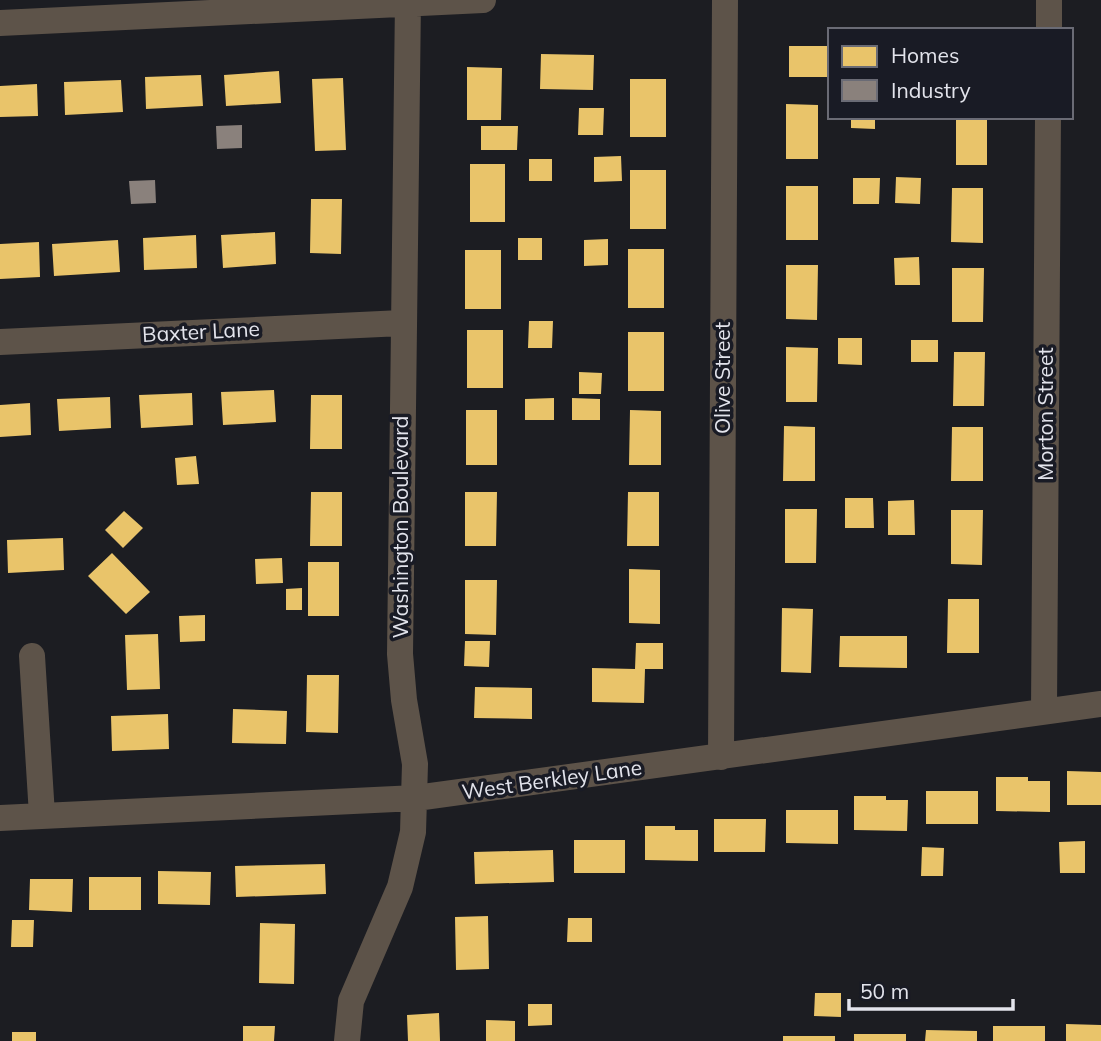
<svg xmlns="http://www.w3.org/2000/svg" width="1101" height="1041" font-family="Mulish,sans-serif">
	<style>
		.homes { fill: #e9c46a }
		.industry { fill: #8a817c }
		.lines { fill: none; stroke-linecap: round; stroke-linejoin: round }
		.street { stroke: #5d5349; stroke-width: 26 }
		.labels { text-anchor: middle; stroke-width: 7; stroke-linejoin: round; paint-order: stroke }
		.street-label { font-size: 21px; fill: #e3e4ec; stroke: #191b25 }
	</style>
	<rect width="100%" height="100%" fill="#1c1d22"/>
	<!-- homes -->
	<path class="homes" d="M 789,46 L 830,46 L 830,77 L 789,77 Z
		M 541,54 L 594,55 L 593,90 L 540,89 Z
		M 467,67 L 502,68 L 501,120 L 467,120 Z
		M 279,71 L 281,103 L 226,106 L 224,75 Z
		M 201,75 L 203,106 L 146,109 L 145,77 Z
		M 343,78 L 346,150 L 315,151 L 312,79 Z
		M 630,79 L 666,79 L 666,137 L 630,137 Z
		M 121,80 L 123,112 L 65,115 L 64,82 Z
		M 37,84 L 38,116 L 0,117 L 0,86 Z
		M 786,104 L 818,105 L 818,159 L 786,159 Z
		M 579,108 L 604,108 L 603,135 L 578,135 Z
		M 851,117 L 875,117 L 875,129 L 851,128 Z
		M 956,117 L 987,117 L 987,165 L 956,165 Z
		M 481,126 L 518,126 L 517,150 L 481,150 Z
		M 621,156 L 622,181 L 594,182 L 594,157 Z
		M 529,159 L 552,159 L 552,181 L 529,181 Z
		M 470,164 L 505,164 L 505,222 L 470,222 Z
		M 630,170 L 666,170 L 666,229 L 630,229 Z
		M 896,177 L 921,178 L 920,204 L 895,203 Z
		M 853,178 L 880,178 L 879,204 L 853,204 Z
		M 786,186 L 818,186 L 818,240 L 786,240 Z
		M 952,188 L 983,188 L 983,243 L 951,242 Z
		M 311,199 L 342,199 L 341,254 L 310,253 Z
		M 275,232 L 276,264 L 223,268 L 221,235 Z
		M 196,235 L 197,268 L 144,270 L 143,238 Z
		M 518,238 L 542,238 L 542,260 L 518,260 Z
		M 608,239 L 608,265 L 584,266 L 584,240 Z
		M 118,240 L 120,272 L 54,276 L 52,244 Z
		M 39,242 L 40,277 L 0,279 L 0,244 Z
		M 628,249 L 664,249 L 664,308 L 628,308 Z
		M 465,250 L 501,250 L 501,309 L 465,309 Z
		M 919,257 L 920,285 L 895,285 L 894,258 Z
		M 786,265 L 818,265 L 817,320 L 786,319 Z
		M 952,268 L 984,268 L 983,322 L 952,322 Z
		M 529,321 L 553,321 L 552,348 L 528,348 Z
		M 467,330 L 503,330 L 503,388 L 467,388 Z
		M 628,332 L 664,332 L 664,391 L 628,391 Z
		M 838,338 L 862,338 L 862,365 L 838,364 Z
		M 911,340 L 938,340 L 938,362 L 911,362 Z
		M 786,347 L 818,348 L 817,402 L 786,402 Z
		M 954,352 L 985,352 L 984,406 L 953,406 Z
		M 579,372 L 602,373 L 601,394 L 579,394 Z
		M 274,390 L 276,422 L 223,425 L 221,392 Z
		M 192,393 L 193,425 L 141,428 L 139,395 Z
		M 311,395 L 342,395 L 342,449 L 310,449 Z
		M 110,397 L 111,428 L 59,431 L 57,399 Z
		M 554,398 L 554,420 L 525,420 L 525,399 Z
		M 572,398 L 600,399 L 600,420 L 572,420 Z
		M 30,403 L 31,435 L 0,437 L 0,405 Z
		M 466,410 L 497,410 L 497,465 L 466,465 Z
		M 630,410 L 661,411 L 661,465 L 629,465 Z
		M 784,426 L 815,427 L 815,481 L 783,481 Z
		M 952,427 L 983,427 L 983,481 L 951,481 Z
		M 196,456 L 199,484 L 177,485 L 175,458 Z
		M 311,492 L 342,492 L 342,546 L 310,546 Z
		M 465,492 L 497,492 L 496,546 L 465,546 Z
		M 628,492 L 659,492 L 659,546 L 627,546 Z
		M 845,498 L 873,498 L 874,528 L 845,528 Z
		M 914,500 L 915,535 L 888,535 L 888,501 Z
		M 785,509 L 817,509 L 816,563 L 785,563 Z
		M 951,510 L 983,510 L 982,565 L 951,564 Z
		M 124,511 L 143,528 L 123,548 L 105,530 Z
		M 63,538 L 64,570 L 8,573 L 7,540 Z
		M 112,553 L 150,592 L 126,614 L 88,576 Z
		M 282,558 L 283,583 L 256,584 L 255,559 Z
		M 308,562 L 339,562 L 339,616 L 308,616 Z
		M 629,569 L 660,570 L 660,624 L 629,623 Z
		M 465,580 L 497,580 L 496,635 L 465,634 Z
		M 302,588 L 302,610 L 286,610 L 286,589 Z
		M 948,599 L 979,599 L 979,653 L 947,653 Z
		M 782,608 L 813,609 L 811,673 L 781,672 Z
		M 205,615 L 205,641 L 180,642 L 179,616 Z
		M 158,634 L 160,689 L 127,690 L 125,635 Z
		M 840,636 L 907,636 L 907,668 L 839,667 Z
		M 465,641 L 490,641 L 489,667 L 464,666 Z
		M 636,643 L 663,643 L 663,669 L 645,669 L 644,703 L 592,702 L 592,668 L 635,669 Z
		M 307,675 L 339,675 L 338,733 L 306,732 Z
		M 475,687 L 532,688 L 532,719 L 474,718 Z
		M 233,709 L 287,711 L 286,744 L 232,743 Z
		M 168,714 L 169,749 L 112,751 L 111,716 Z
		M 1067,771 L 1101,772 L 1101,805 L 1067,805 Z
		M 996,777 L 1028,777 L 1028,781 L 1050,781 L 1050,812 L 996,811 Z
		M 926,791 L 978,791 L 978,824 L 926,824 Z
		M 854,796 L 886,796 L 886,800 L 908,800 L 907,831 L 854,830 Z
		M 786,810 L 838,810 L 838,844 L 786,843 Z
		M 714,819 L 766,819 L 765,852 L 714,852 Z
		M 645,826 L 675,826 L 675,830 L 698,830 L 698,861 L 645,860 Z
		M 574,840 L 625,840 L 625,873 L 574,873 Z
		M 1085,841 L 1085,873 L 1060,873 L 1059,842 Z
		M 922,847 L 944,848 L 943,876 L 921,876 Z
		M 553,850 L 554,882 L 475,884 L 474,852 Z
		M 325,864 L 326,894 L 236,897 L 235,866 Z
		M 158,871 L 211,872 L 210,905 L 158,904 Z
		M 89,877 L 141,877 L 141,910 L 89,910 Z
		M 30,879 L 73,879 L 72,912 L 29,910 Z
		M 488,916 L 489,969 L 456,970 L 455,917 Z
		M 568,918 L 592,918 L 592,942 L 567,942 Z
		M 12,920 L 34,920 L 33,947 L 11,947 Z
		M 260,923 L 295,924 L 294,984 L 259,983 Z
		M 815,993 L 841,993 L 841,1017 L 814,1016 Z
		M 528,1004 L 552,1004 L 552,1025 L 528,1026 Z
		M 439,1013 L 440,1041 L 408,1041 L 407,1015 Z
		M 486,1020 L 515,1021 L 515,1041 L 486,1041 Z
		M 1066,1024 L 1101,1025 L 1101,1041 L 1066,1041 Z
		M 243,1026 L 275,1026 L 274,1041 L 243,1041 Z
		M 993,1026 L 1045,1026 L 1045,1041 L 993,1041 Z
		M 926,1030 L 977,1031 L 977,1041 L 925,1041 Z
		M 12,1032 L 36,1032 L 36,1041 L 12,1041 Z
		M 854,1034 L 906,1034 L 906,1041 L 854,1041 Z
		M 783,1036 L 835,1036 L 835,1041 L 783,1041 Z"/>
	<!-- industry -->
	<path class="industry" d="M 242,125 L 242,148 L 217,149 L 216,126 Z
		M 155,180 L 156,203 L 131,204 L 129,181 Z"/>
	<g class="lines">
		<!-- street -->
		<path class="street" d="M 0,23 L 483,0
			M 1049,30 L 1049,0
			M 0,342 L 402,323
			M 32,656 L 42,815
			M 1044,710 L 1048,117
			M 721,757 L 725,0
			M 0,818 L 416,798 L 1101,704
			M 347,1041 L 351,1001 L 400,887 L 413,832 L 415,764 L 404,700 L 400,654 L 408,0"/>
	</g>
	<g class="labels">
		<!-- street labels -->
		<g class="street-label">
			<text transform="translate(201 332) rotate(-3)" y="7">Baxter Lane</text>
			<text transform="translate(723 378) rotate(-90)" y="7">Olive Street</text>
			<text transform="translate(1046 414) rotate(-90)" y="7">Morton Street</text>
			<text transform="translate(401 527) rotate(-90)" y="7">Washington Boulevard</text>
			<text transform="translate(552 780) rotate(-8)" y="7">West Berkley Lane</text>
		</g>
	</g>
	<!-- legend -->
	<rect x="828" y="28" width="245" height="91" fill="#191b25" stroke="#6a6b75" stroke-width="2"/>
	<rect x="842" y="46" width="35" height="21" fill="#e9c46a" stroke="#6a6b75" stroke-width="2"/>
	<text x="891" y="63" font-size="21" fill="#e3e4ec">Homes</text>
	<rect x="842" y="80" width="35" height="21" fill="#8a817c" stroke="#6a6b75" stroke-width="2"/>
	<text x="891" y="98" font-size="21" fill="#e3e4ec">Industry</text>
	<!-- scale -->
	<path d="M849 999v10h164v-10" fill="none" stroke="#e3e4ec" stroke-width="3.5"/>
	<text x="860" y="999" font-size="21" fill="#e3e4ec" stroke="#191b25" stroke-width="5" paint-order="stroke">50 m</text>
</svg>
